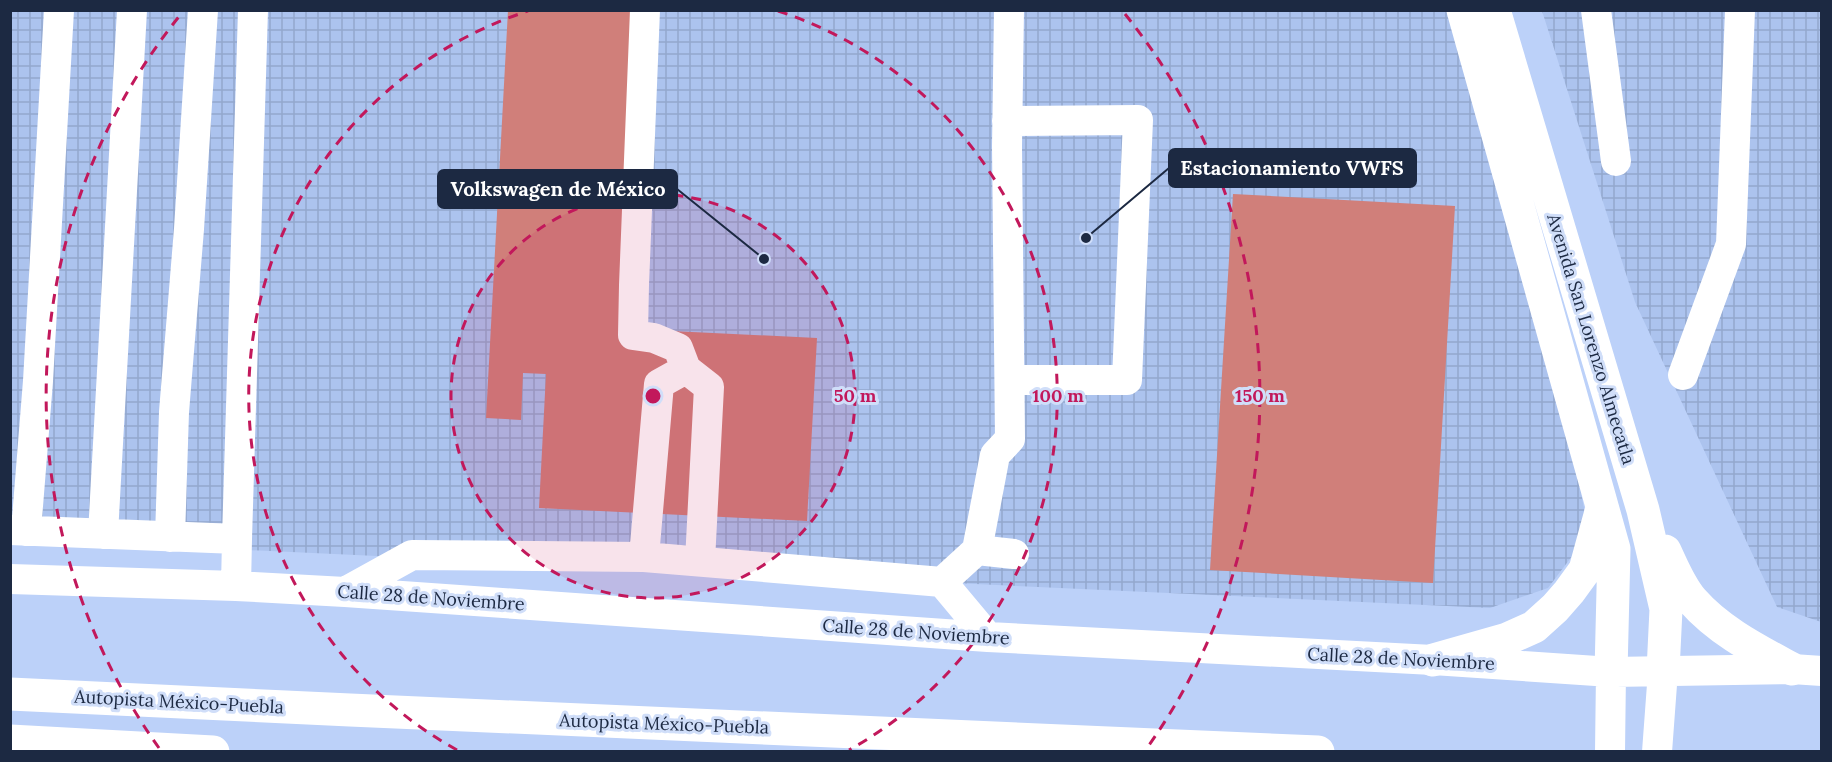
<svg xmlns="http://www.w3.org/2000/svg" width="1832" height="762" font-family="Lora,serif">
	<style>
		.industrial { fill: url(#industrial-grid) }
		.building { fill: #d07f7a }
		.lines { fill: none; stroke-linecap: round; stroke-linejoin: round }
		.minor { stroke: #fff; stroke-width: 30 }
		.major { stroke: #fff; stroke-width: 33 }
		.highway { stroke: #fff; stroke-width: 33 }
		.ring { fill: none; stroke: #c2185b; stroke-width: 3; stroke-dasharray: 10 8 }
		.labels { text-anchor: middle; stroke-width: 6; stroke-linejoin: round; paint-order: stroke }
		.street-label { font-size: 18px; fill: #1c2942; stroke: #d0def9 }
		.centre { fill: #c2185b; stroke: #d0def9; stroke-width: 3 }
		.ring-label { font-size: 18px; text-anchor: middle; font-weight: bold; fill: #c2185b; stroke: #d0def9; stroke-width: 6; stroke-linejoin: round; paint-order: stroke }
		.leader { fill: none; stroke: #1c2942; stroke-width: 2 }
		.callout-dot { fill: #1c2942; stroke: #d0def9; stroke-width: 2 }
		.callout { fill: #1c2942; stroke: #1c2942; stroke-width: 2 }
		.callout-label { font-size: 20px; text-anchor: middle; font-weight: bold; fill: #fff }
	</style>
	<defs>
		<pattern id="industrial-grid" width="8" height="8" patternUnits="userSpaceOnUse" patternTransform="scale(1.5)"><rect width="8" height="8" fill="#acc3ee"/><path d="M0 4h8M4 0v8" fill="none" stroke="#93a8cd"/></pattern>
	</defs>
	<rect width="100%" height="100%" fill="#bcd1f9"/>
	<!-- industrial -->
	<path class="industrial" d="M 1447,10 L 1577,471 L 1584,508 L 1585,539 L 1548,588 L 1490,608 L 11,539 L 11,11 Z
		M 1542,11 L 1821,11 L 1821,622 L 1777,607 L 1635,302 Z"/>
	<!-- building -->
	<path class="building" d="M 508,10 L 641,10 L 630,329 L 817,338 L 807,521 L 539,508 L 546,374 L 523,373 L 521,420 L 486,418 Z
		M 1233,194 L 1455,206 L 1433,583 L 1210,570 Z"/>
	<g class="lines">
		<!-- minor -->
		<path class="minor" d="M 645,10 L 634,285 L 633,335 L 654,338 L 678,348 L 686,369 L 709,387 L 700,561
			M 1596,10 L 1616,161
			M 1007,121 L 1138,120 L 1127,380 L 1010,380
			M 1683,375 L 1731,244 L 1740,10
			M 10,530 L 237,539 L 236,586
			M 26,531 L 38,381 L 59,10
			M 103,534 L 132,10
			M 170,537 L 174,412 L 189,229 L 203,10
			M 237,539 L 253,10
			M 977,550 L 1014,554
			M 644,557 L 659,384 L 686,369
			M 10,579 L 236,586 L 345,592 L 988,637 L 1433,660 L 1611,672 L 1792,669 L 1822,671
			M 942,582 L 988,637
			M 345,592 L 412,555 L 644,557 L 942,582 L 977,550 L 995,455 L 1010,439 L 1007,146 L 1009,10
			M 1610,752 L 1611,672
			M 1657,752 L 1663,671"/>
		<!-- major -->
		<path class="major" d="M 1463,10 L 1614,549 L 1611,672
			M 1494,10 L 1643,510 L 1666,609 L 1663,671
			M 1665,551 C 1673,568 1680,586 1692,600 C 1719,631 1757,650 1792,669
			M 1433,660 L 1507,639 L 1534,627 L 1555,608 L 1569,592 L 1585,570 L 1602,508"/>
		<!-- highway -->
		<path class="highway" d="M 10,694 L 350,710 L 1318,752
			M 10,741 L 213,752"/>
	</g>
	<!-- distance rings -->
	<circle cx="653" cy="396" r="202" fill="#c2185b" fill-opacity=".12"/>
	<g class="ring">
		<circle cx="653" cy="396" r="202"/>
		<path d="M457 750A405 405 0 0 1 528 11M778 11A405 405 0 0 1 849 750"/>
		<path d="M159 748A607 607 0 0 1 181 14M1125 14A607 607 0 0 1 1147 748"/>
	</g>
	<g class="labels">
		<!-- street labels -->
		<g class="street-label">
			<text transform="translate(1591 339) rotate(73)" y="6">Avenida San Lorenzo Almecatla</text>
			<text transform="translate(431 598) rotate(4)" y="6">Calle 28 de Noviembre</text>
			<text transform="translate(916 632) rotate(4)" y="6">Calle 28 de Noviembre</text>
			<text transform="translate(1401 659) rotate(3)" y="6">Calle 28 de Noviembre</text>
			<text transform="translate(179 702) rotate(3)" y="6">Autopista México-Puebla</text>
			<text transform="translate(664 724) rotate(2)" y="6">Autopista México-Puebla</text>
		</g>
	</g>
	<circle cx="653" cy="396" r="9" class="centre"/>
	<g class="ring-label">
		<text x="855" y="402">50 m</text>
		<text x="1058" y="402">100 m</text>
		<text x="1260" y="402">150 m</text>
	</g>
	<!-- callouts -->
	<path class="leader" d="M1086 238L1169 168M764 259L677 189"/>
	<g class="callout-dot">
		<circle cx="1086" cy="238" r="6"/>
		<circle cx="764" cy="259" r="6"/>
	</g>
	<g class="callout">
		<rect x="1169" y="149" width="247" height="38" rx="6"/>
		<rect x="438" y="170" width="239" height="38" rx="6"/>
	</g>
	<g class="callout-label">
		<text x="1292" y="175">Estacionamiento VWFS</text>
		<text x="558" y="196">Volkswagen de México</text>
	</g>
	<!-- border -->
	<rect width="1832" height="762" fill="none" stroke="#1c2942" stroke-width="24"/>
</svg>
